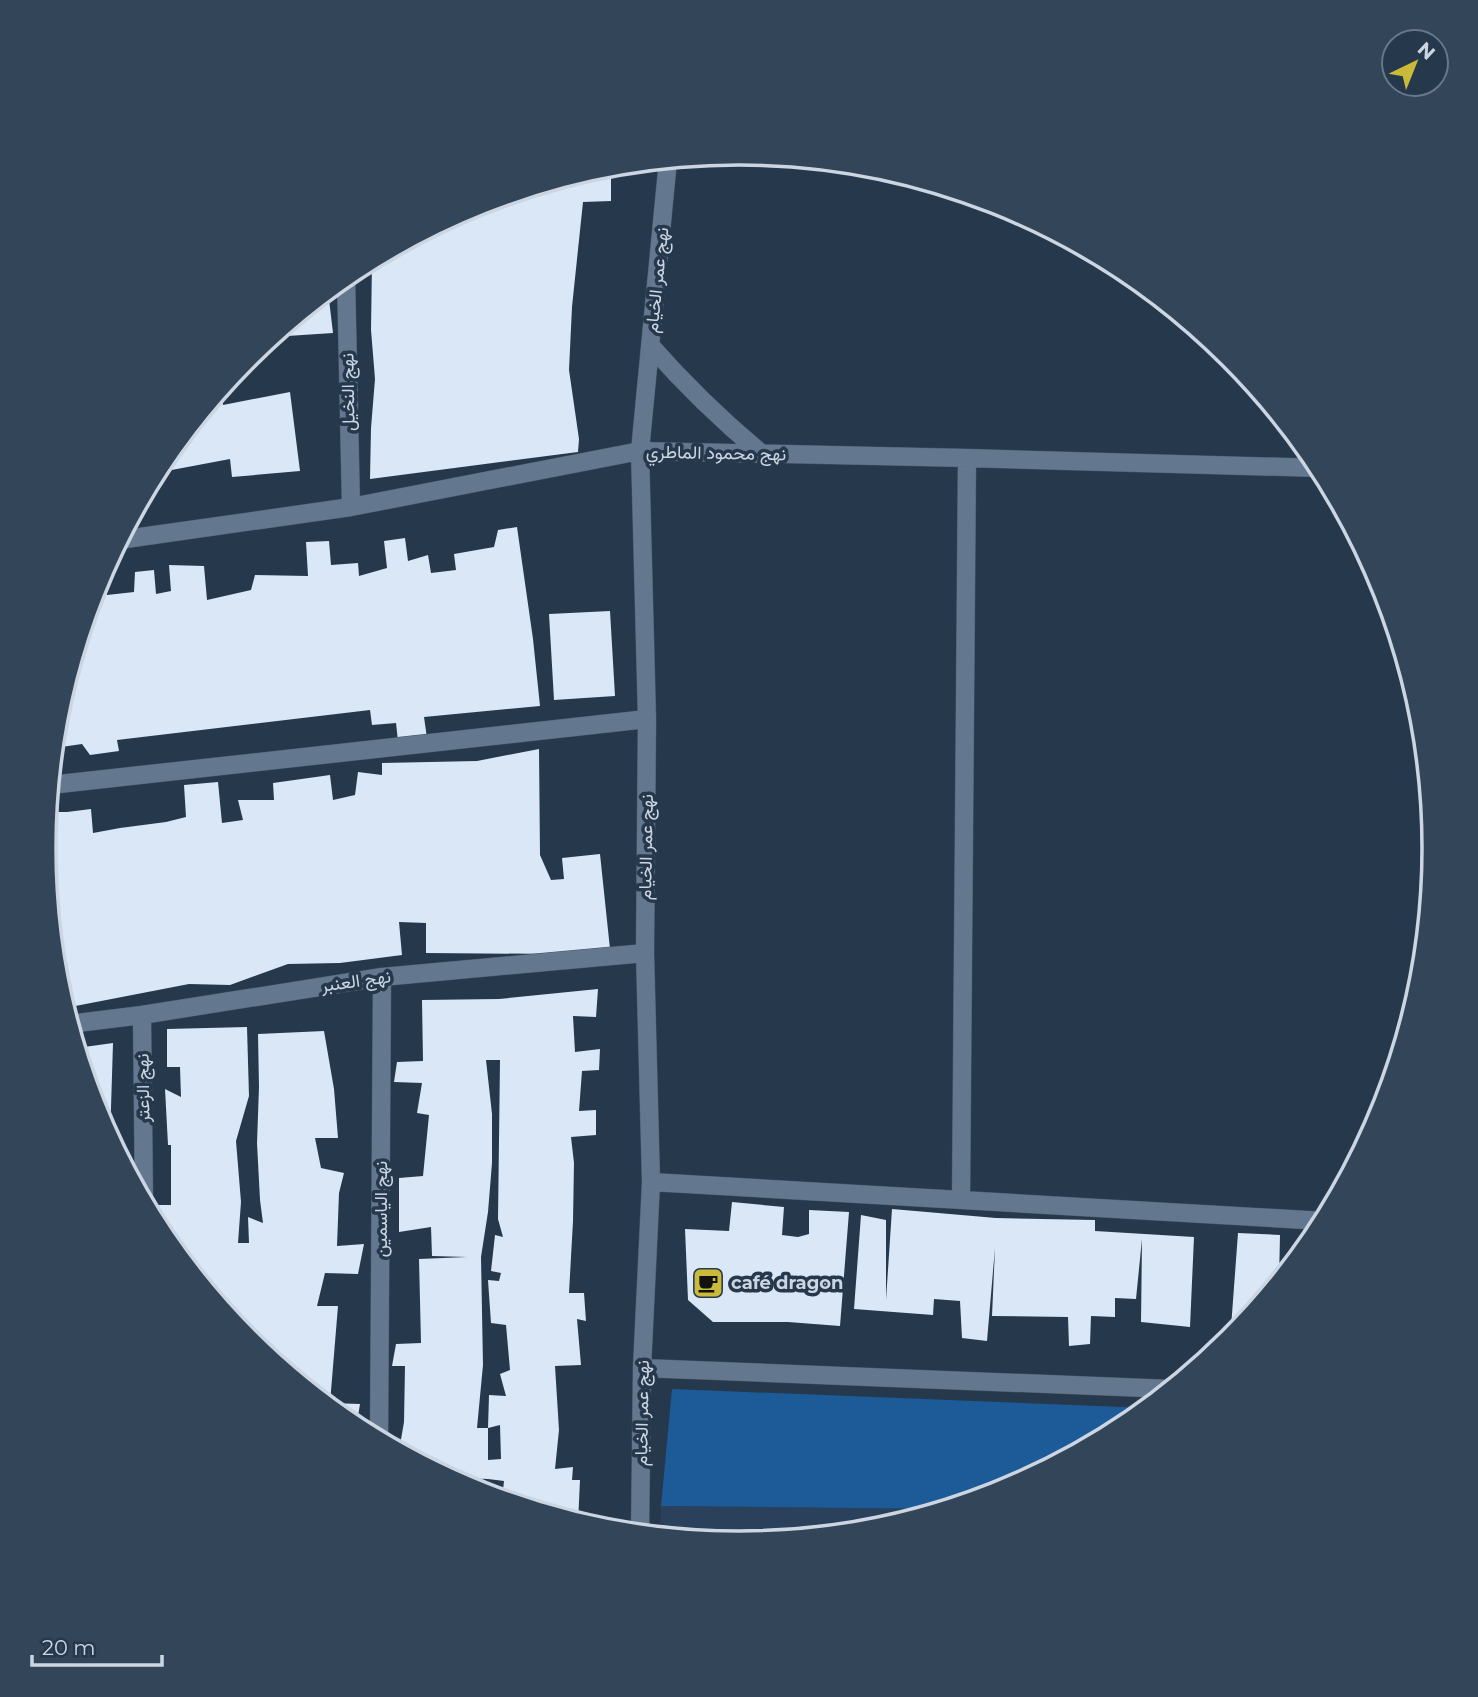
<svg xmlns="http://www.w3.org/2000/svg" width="1478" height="1697" font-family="Montserrat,Vazirmatn,sans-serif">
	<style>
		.built { fill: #2b415b }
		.green { fill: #1c5a98 }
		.building { fill: #d9e7f6; fill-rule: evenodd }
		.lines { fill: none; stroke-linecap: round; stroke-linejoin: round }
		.minor-casing { stroke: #475666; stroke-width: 19 }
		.minor { stroke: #63778e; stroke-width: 18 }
		.labels { text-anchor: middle; stroke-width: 7; stroke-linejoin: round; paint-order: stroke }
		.street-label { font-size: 18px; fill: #ccd6e3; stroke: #26384c }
		.poi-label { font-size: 18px; font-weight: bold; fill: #ccd6e3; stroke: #26384c; text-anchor: start }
		.rim { fill: none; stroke: #ccd6e3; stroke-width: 3.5 }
	</style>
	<rect width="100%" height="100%" fill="#26384c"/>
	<!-- built -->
	<path class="built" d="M 661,1506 L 946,1509 L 874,1530 L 739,1544 L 660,1536 Z"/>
	<!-- green -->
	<path class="green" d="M 672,1389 L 1148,1408 L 1125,1427 L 1005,1491 L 946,1509 L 661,1506 Z"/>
	<!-- building -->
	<path class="building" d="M 611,166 L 611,201 L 583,202 L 572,307 L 569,370 L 579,439 L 578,452 L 370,479 L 371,428 L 375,379 L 371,330 L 372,260 L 473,206 L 604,167 Z
		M 328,291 L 333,333 L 272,337 L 316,300 Z
		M 222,388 L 223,405 L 290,392 L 300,471 L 232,477 L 230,459 L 161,472 L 160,464 L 161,462 Z
		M 517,527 L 533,639 L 540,706 L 424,717 L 427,738 L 398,741 L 396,723 L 372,725 L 370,710 L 117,740 L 119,751 L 90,755 L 82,744 L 54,748 L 57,712 L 97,582 L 101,574 L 105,575 L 107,595 L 134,592 L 135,572 L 154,570 L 156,594 L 171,591 L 169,565 L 204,566 L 207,600 L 251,590 L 255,575 L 308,576 L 306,542 L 329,541 L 331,565 L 358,563 L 359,576 L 387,568 L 384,541 L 405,538 L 408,561 L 428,555 L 431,573 L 456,570 L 454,554 L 494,547 L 498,530 Z
		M 610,611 L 615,696 L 554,700 L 549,614 Z
		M 539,749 L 540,855 L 551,880 L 564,879 L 562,858 L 600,854 L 610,949 L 559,954 L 426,953 L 426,923 L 399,922 L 402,955 L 340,963 L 288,964 L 230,985 L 189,984 L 65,1008 L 57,984 L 44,850 L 46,850 L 44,841 L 47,812 L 67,812 L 91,809 L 93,833 L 120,828 L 166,822 L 186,817 L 184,785 L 218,782 L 222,823 L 243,820 L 238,800 L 274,800 L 273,783 L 330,775 L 333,800 L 355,795 L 358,772 L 382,775 L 382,763 L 477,761 Z
		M 598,989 L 596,1017 L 573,1016 L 575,1052 L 600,1049 L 599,1070 L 582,1071 L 579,1111 L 596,1110 L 596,1135 L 571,1137 L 574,1163 L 573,1221 L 569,1293 L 584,1293 L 586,1321 L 577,1319 L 581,1365 L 555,1366 L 559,1430 L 555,1469 L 573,1467 L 572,1480 L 580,1480 L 578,1523 L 502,1499 L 504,1481 L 488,1479 L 461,1478 L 471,1479 L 471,1490 L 399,1451 L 404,1422 L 405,1366 L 392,1366 L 396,1344 L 421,1343 L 419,1259 L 467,1257 L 432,1256 L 431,1227 L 399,1232 L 399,1178 L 423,1176 L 429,1115 L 417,1113 L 422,1083 L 394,1082 L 397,1062 L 423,1061 L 422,1000 L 499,999 ZM 486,1060 L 500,1060 L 498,1219 L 503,1237 L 495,1235 L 491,1271 L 501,1273 L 499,1281 L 488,1280 L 491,1323 L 506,1325 L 510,1370 L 500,1374 L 506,1396 L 489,1395 L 488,1428 L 500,1425 L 501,1459 L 488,1460 L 488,1428 L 477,1428 L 483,1365 L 481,1257 L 488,1212 L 492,1163 L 492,1114 Z
		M 247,1027 L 249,1096 L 236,1141 L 241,1202 L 238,1243 L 249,1243 L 248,1217 L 263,1223 L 260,1200 L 257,1143 L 259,1087 L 258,1034 L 324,1031 L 334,1089 L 338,1138 L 315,1138 L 321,1168 L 344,1173 L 339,1193 L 337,1246 L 364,1244 L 358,1274 L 325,1273 L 317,1306 L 338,1306 L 330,1403 L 360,1404 L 356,1428 L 247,1340 L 197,1279 L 198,1266 L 186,1265 L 165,1240 L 175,1240 L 170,1230 L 160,1233 L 155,1223 L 155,1205 L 171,1205 L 171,1145 L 168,1145 L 165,1089 L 181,1097 L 180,1067 L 167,1067 L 167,1029 Z
		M 113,1043 L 110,1140 L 97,1114 L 77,1048 Z
		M 732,1202 L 784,1207 L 782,1235 L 798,1237 L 809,1234 L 809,1210 L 849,1212 L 840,1326 L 788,1322 L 713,1322 L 688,1300 L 685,1229 L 729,1231 Z
		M 892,1209 L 996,1218 L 1095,1220 L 1095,1231 L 1194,1237 L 1190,1327 L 1141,1322 L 1142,1239 L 1136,1299 L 1115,1298 L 1115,1317 L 1091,1316 L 1090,1344 L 1069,1346 L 1068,1317 L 992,1316 L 995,1248 L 987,1341 L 962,1338 L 960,1301 L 934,1299 L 933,1315 L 854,1309 L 861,1215 L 886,1220 L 886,1300 Z
		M 1238,1233 L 1280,1235 L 1279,1281 L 1230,1341 Z"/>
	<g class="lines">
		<!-- minor casing -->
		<g class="minor-casing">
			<path id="minor" d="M 346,276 L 351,507
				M 650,345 C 686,386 720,419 761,453
				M 119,540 L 351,507 L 640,451 L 967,458 L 1320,468
				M 50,785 L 647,719
				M 142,1015 L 144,1203
				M 69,1024 L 142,1015 L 382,977 L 645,953
				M 651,1182 L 1324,1221
				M 961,1200 L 967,458
				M 642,1368 L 1171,1389
				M 379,1441 L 382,977
				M 640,1534 L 642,1368 L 651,1182 L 645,953 L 647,719 L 640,451 L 668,160"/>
		</g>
		<!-- minor -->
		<use href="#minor" class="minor"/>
	</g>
	<!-- icons -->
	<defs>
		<g id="cafe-square" transform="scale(1.575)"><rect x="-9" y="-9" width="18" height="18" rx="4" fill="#caba3a" stroke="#26384c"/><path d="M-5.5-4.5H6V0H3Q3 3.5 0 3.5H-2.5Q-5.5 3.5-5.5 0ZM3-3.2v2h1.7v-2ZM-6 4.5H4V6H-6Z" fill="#111"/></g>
	</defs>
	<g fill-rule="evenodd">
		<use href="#cafe-square" x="708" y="1283"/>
	</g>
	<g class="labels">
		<!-- street labels -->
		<g class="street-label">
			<text transform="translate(657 280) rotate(-84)" y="6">نهج عمر الخيام</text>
			<text transform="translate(348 392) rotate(-91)" y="6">نهج النخيل</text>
			<text transform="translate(716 453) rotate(1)" y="6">نهج محمود الماطري</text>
			<text transform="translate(646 847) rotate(-89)" y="6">نهج عمر الخيام</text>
			<text transform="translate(356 981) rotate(-8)" y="6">نهج العنبر</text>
			<text transform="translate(143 1088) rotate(-91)" y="6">نهج الزعتر</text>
			<text transform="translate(381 1209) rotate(-90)" y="6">نهج الياسمين</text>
			<text transform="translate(642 1413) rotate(-89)" y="6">نهج عمر الخيام</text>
		</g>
		<!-- poi labels -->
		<g class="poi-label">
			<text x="731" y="1289">café dragon</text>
		</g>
	</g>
	<!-- crop -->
	<path d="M0 0H1478V1697H0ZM56 848a683 683 0 1 1 1366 0a683 683 0 1 1-1366 0Z" fill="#334558" fill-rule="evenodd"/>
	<path class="rim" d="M56 848a683 683 0 1 1 1366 0a683 683 0 1 1-1366 0Z"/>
	<!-- north arrow -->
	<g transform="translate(1415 63) rotate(43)"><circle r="33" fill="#26384c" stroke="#687788" stroke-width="2"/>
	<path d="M0-5L12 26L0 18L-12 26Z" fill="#caba3a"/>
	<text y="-10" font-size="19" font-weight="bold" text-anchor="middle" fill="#ccd6e3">N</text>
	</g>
	<!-- scale -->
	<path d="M32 1655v10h130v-10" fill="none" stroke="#ccd6e3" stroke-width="3.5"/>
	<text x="42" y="1655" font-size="21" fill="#ccd6e3" stroke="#26384c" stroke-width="5" paint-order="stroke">20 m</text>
</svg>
